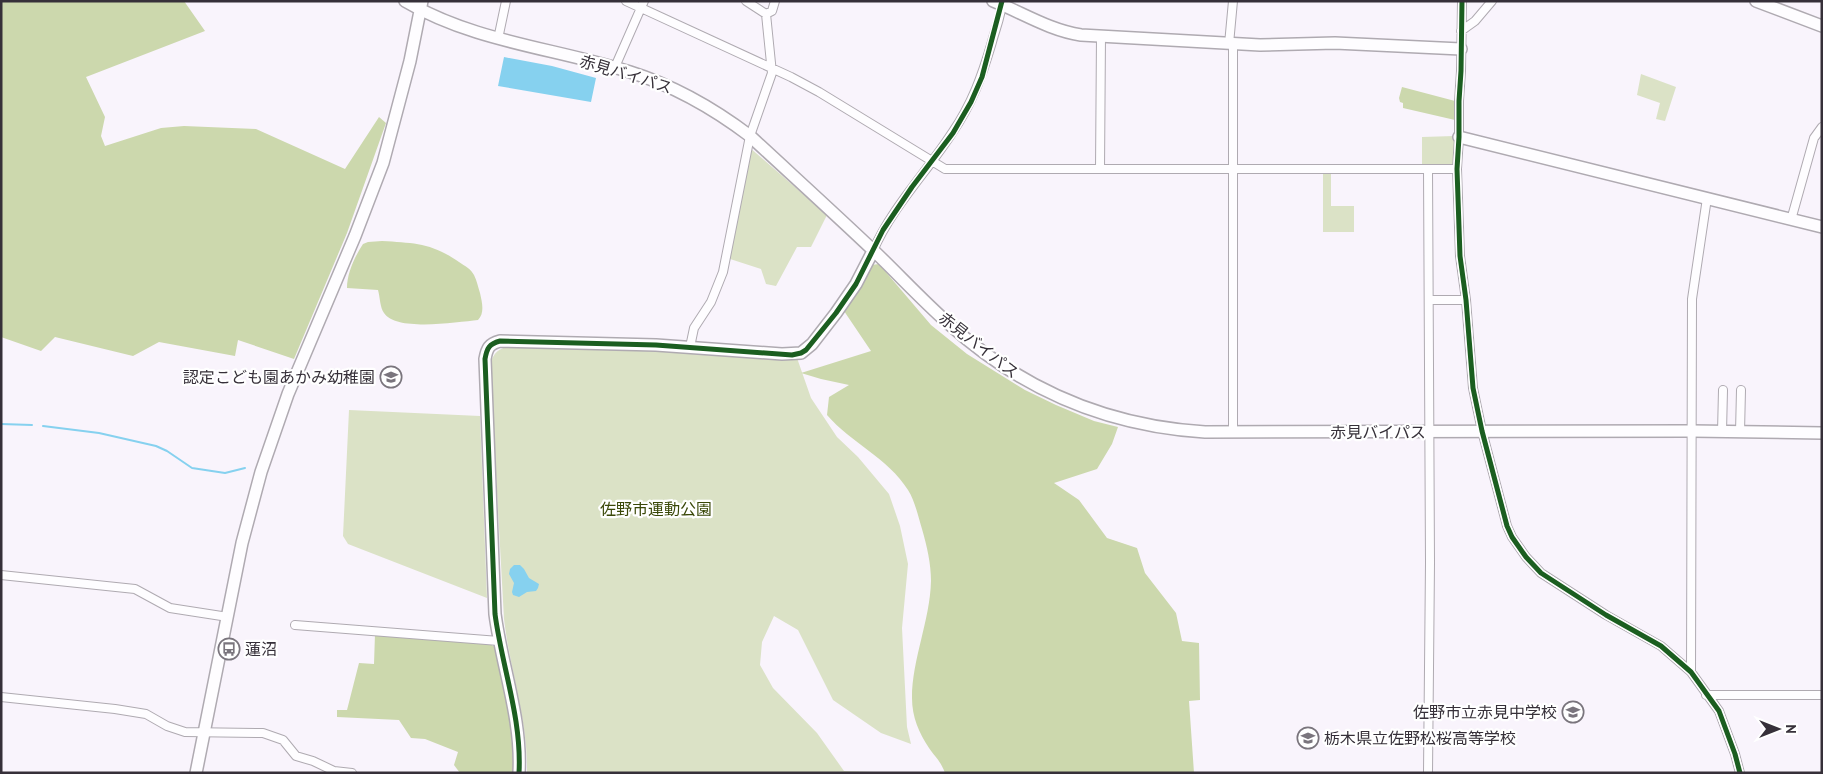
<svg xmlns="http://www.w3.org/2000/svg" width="1823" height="774" font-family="'PT Sans','Noto Sans JP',sans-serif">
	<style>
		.green { fill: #dbe2c6 }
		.forest { fill: #ccd8ad }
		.water { fill: #86d1ef }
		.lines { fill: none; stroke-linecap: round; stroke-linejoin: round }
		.stream { stroke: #86d1ef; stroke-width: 2 }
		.street-casing { stroke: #afaab1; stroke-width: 10 }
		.secondary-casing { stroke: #afaab1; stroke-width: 14 }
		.street { stroke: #fefdff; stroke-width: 8 }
		.secondary { stroke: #fefdff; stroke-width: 11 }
		.cycleway-casing { stroke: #fff; stroke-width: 8 }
		.cycleway { stroke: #1b5e20; stroke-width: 5 }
		.labels { text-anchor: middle; stroke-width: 4.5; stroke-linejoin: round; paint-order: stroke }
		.street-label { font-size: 16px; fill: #363039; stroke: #fff }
		.poi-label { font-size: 16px; fill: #363039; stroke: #fff; text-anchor: end }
		.park-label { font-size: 16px; fill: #3a4808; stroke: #fff }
	</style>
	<rect width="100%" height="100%" fill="#f9f4fc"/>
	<!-- green -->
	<path class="green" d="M 1641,74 L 1676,87 L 1665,121 L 1656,119 L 1660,103 L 1637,95 Z
		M 1454,136 L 1455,164 L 1422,165 L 1422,137 Z
		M 749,147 L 827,215 L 811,247 L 797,247 L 776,286 L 766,284 L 761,269 L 727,258 Z
		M 1323,172 L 1331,172 L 1331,206 L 1354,206 L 1354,232 L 1323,232 Z
		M 511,346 L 653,350 L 797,358 L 811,398 L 837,437 L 858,457 L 889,494 L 900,526 L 908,564 L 902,628 L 907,727 L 911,744 L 881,733 L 833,700 L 798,630 L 774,616 L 762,642 L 760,665 L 773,688 L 817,733 L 844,771 L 907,773 L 527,773 C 528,720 510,671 504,619 L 490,364 C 494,352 499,348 511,346 Z
		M 349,410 L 480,416 L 487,598 L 348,544 L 343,536 Z"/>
	<!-- forest -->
	<path class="forest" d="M 1,1 L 184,1 L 205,31 L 86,77 L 105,117 L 101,136 L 105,146 L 161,128 L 184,126 L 256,129 L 345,169 L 379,117 L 386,123 L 347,233 L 294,359 L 238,340 L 235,356 L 159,342 L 133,356 L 55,337 L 41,351 L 1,337 Z
		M 1402,87 L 1455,101 L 1455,120 L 1403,108 L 1403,103 L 1400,102 L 1399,98 Z
		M 382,241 C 414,243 432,243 459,262 C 465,266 471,269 474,275 C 477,281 478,287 480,293 C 482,302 485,313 478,320 C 458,322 396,332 384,313 C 380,308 380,297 378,290 L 347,288 C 347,273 355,256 363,244 L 368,242 Z
		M 879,264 L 931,325 L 967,354 L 1025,390 L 1056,405 L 1094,421 L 1118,427 L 1112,444 L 1097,469 L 1054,483 L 1079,500 L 1107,538 L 1137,548 L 1145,573 L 1176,613 L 1182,641 L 1199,643 L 1200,700 L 1189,701 L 1194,773 L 945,773 C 940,760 936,758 929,748 C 919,733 912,717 912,698 C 912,659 930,621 931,581 C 931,564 927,546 922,529 C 918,516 915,501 908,490 C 888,458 851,443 827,415 L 829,397 L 849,385 L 821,379 L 801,373 L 871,351 L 844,311 L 871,265 Z
		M 375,634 L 490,644 L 495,647 C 504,689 514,730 513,773 L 460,773 L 454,765 L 458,752 L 425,739 L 411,738 L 399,720 L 337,717 L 337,710 L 347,710 L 359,663 L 374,664 Z"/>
	<!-- water -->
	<path class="water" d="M 504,57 L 552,66 L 596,78 L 591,102 L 498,86 Z
		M 514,565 L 520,565 L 524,569 L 529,578 L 539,584 L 538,588 L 536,591 L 527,592 L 519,597 L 513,595 L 512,592 L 514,583 L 509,574 L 510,569 Z"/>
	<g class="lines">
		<!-- stream -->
		<path class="stream" d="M 1,424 L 32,425
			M 43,426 L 99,433 L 156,446 L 167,451 L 192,468 L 225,473 L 245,468"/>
		<!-- street casing -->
		<g class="street-casing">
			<path id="street" d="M 626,1 L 791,77 L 819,92 L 945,169 L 1457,169
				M 1462,1 L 1461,71 L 1459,101 L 1459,137 L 1457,169 L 1460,256 L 1466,300 L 1473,388 L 1482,431 L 1507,526 L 1512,537 L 1526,557 L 1541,573 L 1606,615 L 1661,646 L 1691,672 L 1719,711 L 1735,754 L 1740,773
				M 766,14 L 772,11 L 775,1
				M 1461,31 L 1475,21 L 1492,1
				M 498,39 L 506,1
				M 1229,44 L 1233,1
				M 1233,44 L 1233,432
				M 615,67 L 644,1
				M 1100,169 L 1101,36
				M 1428,169 L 1430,563 L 1428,773
				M 1791,220 L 1814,138 L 1822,127
				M 873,251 C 892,207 927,172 952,133 C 972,104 982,76 992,42 C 995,30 1002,14 1002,1
				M 1429,300 L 1466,300
				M 690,347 L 694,328 L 711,302 L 723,272 L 750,136 L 772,73 L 766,14 L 746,1
				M 1722,432 L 1723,390
				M 1740,432 L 1741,390
				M 1,575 L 135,589 L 170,608 L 228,617
				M 295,625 L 499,641
				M 1691,672 L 1692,299 L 1707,198
				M 1706,695 L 1822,695
				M 1,697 L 115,709 L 146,714 L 167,726 L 185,732 L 263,733 L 283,740 L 296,756 L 313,761 L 334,771 L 352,773"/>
		</g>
		<!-- secondary casing -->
		<g class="secondary-casing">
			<path id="secondary" d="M 405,1 C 474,42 555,48 630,72 C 675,86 713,108 750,136 C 792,175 834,213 875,252 C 900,276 923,301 949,324 C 1022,390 1107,426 1205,432 L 1692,431 L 1822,433
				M 993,1 C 1023,13 1049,30 1081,35 L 1260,45 L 1335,43 L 1461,49
				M 1756,1 L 1822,26
				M 1459,137 L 1822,227
				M 196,773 L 242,543 L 261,472 L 288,394 L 355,236 L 383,163 L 410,61 L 422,1
				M 519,773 C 522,719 502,667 495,614 L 485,359 C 487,348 489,344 500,341 L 656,345 L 782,354 L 801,353 L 812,344 L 836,313 L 856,284 L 873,251"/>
		</g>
		<!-- street -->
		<use href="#street" class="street"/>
		<!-- secondary -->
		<use href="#secondary" class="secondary"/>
		<!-- cycleway casing -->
		<g class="cycleway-casing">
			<path id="cycleway" d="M 1462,1 L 1461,71 L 1459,101 L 1459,137 L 1457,169 L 1460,256 L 1466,300 L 1473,388 L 1482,431 L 1507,526 L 1512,537 L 1526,557 L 1541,573 L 1606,615 L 1661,646 L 1691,672 L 1719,711 L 1735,754 L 1740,773
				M 519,773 C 522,719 502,667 495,614 L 485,359 C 487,348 489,344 500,341 L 656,345 L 792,355 L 801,353 L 806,350 L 836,313 L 856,284 L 883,230 L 912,187 L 953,133 L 971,102 L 982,77 L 1002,1"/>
		</g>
		<!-- cycleway -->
		<use href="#cycleway" class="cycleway"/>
	</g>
	<!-- icons -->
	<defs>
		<g id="school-ring" transform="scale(1.125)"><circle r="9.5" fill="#fff" stroke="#7a757d" stroke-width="1.5"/><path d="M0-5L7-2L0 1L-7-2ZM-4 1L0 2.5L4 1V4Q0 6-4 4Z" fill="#7a757d"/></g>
		<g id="bus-ring" transform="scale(1.125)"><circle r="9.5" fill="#fff" stroke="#7a757d" stroke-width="1.5"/><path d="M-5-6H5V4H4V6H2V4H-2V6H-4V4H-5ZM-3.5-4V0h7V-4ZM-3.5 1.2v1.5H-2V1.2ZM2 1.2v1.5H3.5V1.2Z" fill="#7a757d"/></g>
	</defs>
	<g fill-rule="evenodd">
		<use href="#school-ring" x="391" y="377"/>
		<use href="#bus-ring" x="229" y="649"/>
		<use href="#school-ring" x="1573" y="712"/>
		<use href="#school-ring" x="1308" y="738"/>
	</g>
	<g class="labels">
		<!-- street labels -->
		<g class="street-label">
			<text transform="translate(626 74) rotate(17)" y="6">赤見バイパス</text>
			<text transform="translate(979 345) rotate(38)" y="6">赤見バイパス</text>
			<text x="1378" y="438">赤見バイパス</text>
		</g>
		<!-- poi labels -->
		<g class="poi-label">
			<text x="375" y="383">認定こども園あかみ幼稚園</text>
			<text x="245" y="655" text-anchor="start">蓮沼</text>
			<text x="1557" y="718">佐野市立赤見中学校</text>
			<text x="1324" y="744" text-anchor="start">栃木県立佐野松桜高等学校</text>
		</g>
		<!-- park labels -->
		<g class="park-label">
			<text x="656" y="515">佐野市運動公園</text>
		</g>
	</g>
	<!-- border -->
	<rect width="1823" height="774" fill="none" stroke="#363039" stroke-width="5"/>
	<!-- north arrow -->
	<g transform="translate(1778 729) rotate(90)" stroke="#ffffff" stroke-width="4" paint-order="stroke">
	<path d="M0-4L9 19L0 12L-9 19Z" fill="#363039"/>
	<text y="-8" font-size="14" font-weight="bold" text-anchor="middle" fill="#363039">N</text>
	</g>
</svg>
